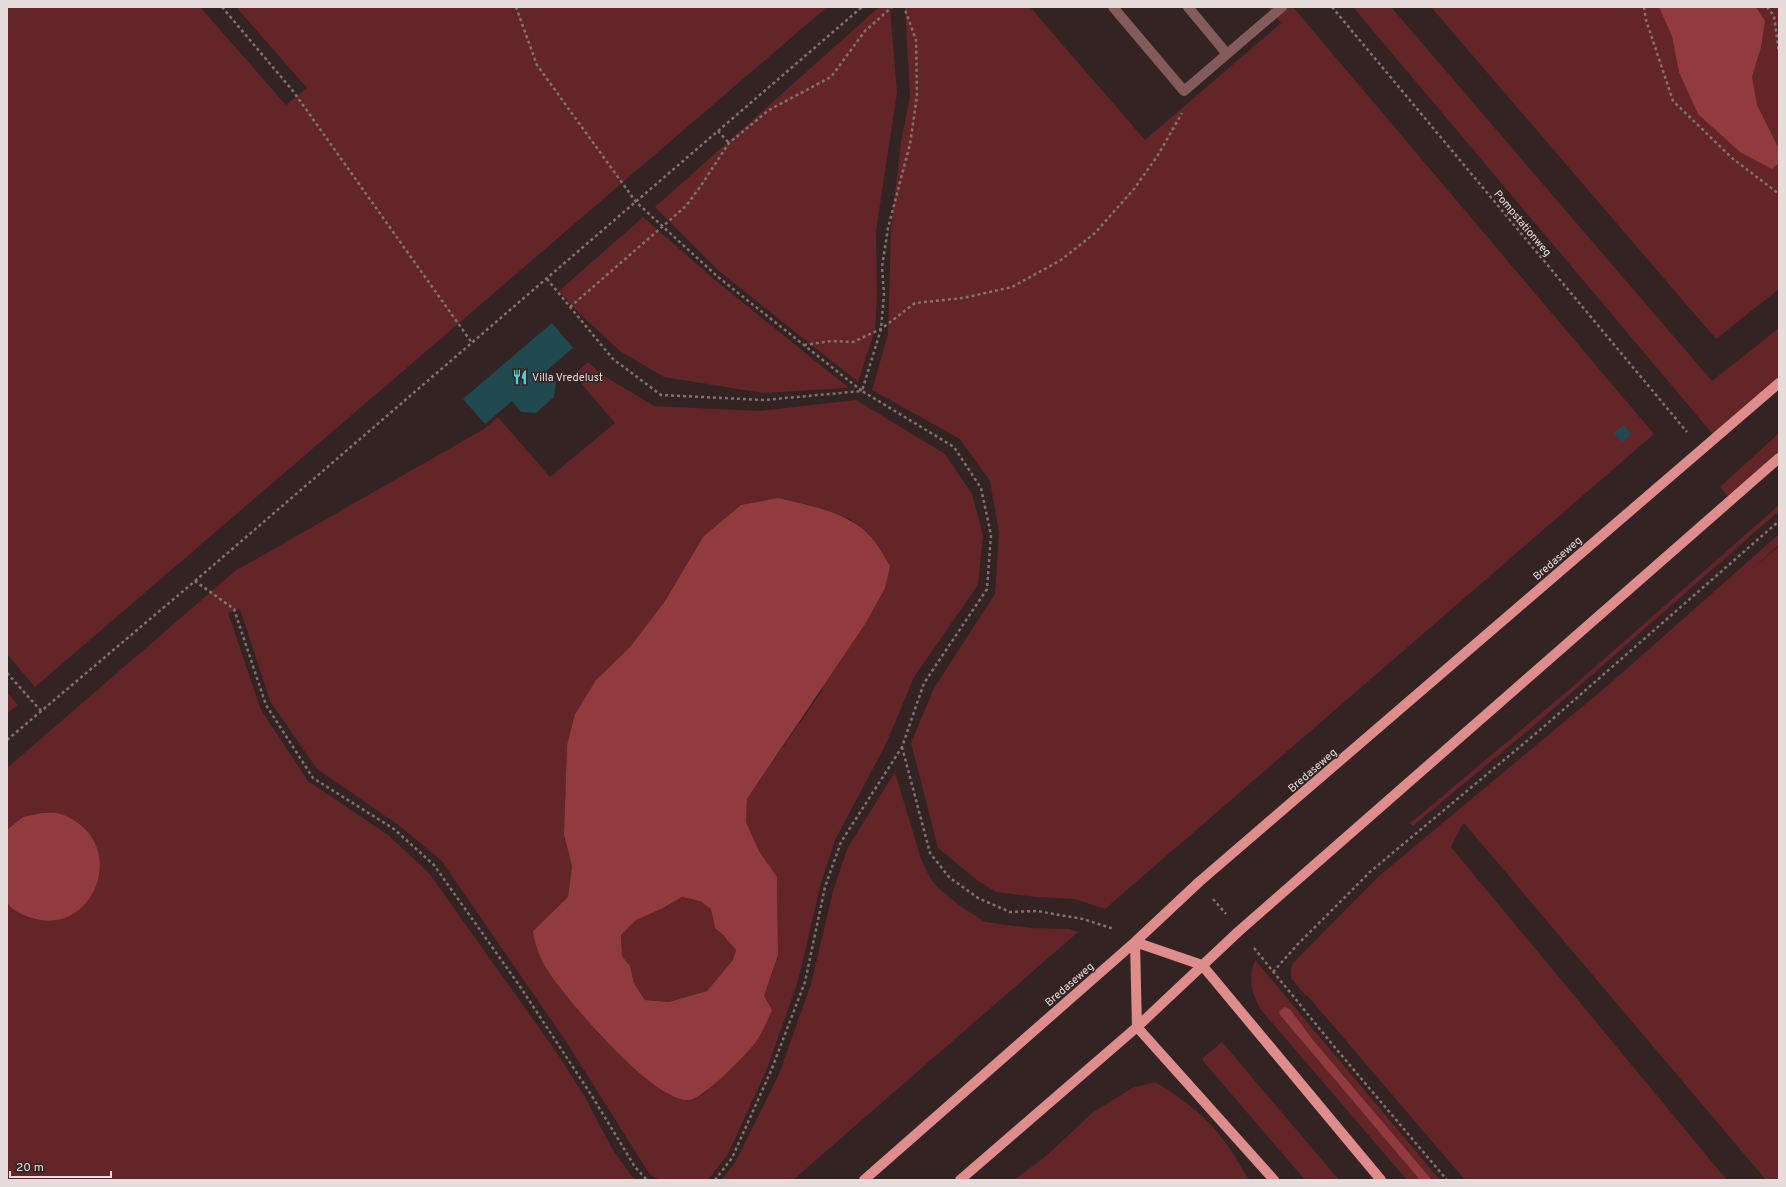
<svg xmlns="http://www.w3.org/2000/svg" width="1786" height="1187" font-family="Overpass,sans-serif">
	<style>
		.green { fill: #632527; fill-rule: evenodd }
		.water { fill: #923b3f; fill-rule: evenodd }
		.building { fill: #204a4f }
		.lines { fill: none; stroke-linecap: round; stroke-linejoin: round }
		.path { stroke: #807272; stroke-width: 2.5; stroke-dasharray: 3 3; stroke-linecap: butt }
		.minor { stroke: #835b5a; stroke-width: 10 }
		.major { stroke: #de8d8c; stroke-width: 10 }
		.labels { text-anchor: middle; stroke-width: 3; stroke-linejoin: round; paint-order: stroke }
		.street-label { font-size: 11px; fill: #e7dcdc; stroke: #332323 }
		.poi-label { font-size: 11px; fill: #e7dcdc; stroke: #332323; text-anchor: start }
	</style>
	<rect width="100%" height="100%" fill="#332323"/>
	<!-- green -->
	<path class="green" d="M 7,7 L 200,7 L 286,105 L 307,88 L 236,7 L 827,7 L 35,687 L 7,654 Z
		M 879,7 L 890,7 L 897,93 L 876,231 L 877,296 L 875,330 L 858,382 L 720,272 L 655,207 Z
		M 905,7 L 1030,7 L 1145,140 L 1281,23 L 1268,7 L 1293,7 L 1654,434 L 1105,909 L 1074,899 L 1036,897 L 996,892 L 977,880 L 938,848 L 911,743 L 934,688 L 995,594 L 999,532 L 990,481 L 960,439 L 872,390 L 888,334 L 891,229 L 901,142 L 910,96 Z
		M 1353,7 L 1391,7 L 1712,381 L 1779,328 L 1779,384 L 1716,438 Z
		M 1431,7 L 1779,7 L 1779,289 L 1716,339 Z
		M 643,217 L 715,280 L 849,388 L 763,393 L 664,377 L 620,351 L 579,313 L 559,291 Z
		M 588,362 L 601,374 L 654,406 L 760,411 L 856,400 L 945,454 L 972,494 L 983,535 L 978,585 L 914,677 L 887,742 L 835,840 L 821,883 L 798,981 L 767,1069 L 728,1154 L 708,1180 L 660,1180 L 650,1175 L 567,1043 L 441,860 L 397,824 L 317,769 L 270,701 L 240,609 L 228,613 L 261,710 L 308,781 L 388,835 L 429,873 L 557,1053 L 585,1097 L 611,1147 L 633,1178 L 637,1180 L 7,1180 L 7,768 L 235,571 L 484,429 L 498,417 L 550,477 L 615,423 L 574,375 ZM 778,498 L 810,505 L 851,520 L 871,536 L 821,692 L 747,799 L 746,822 L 759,851 L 777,877 L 778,955 L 764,996 L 704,1094 L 689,1100 L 673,1096 L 622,1057 L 597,1032 L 547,970 L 533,931 L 568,897 L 572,866 L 564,835 L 567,745 L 575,714 L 596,680 L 630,647 L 665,601 L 703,537 Z
		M 1779,433 L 1779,458 L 1732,501 L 1720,487 Z
		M 1779,505 L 1779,511 L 1537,723 L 1413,826 L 1410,823 L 1414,820 L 1571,688 Z
		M 1779,534 L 1779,545 L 1749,571 L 1779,546 L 1779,1180 L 1766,1180 L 1464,823 L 1462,825 L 1451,847 L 1727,1180 L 1465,1180 L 1307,995 L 1306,996 L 1291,978 L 1291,968 L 1293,963 L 1379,876 L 1613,681 Z
		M 7,692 L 18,705 L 7,713 Z
		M 895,772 L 921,859 L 930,878 L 937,887 L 959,905 L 985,922 L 1033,928 L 1069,929 L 1078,932 L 793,1180 L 721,1180 L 736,1161 L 779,1074 L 811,984 L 833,891 L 848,847 Z
		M 682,897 L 700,901 L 711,909 L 715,928 L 723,935 L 736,950 L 734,960 L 707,991 L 669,1002 L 645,1000 L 634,983 L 630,966 L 622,956 L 621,935 L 636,920 L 661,909 Z
		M 1255,960 L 1440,1180 L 1432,1180 L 1313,1040 L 1290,1009 L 1279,1012 L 1280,1015 L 1420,1180 L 1407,1180 L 1262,1011 C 1251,994 1248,978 1255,960 Z
		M 1222,1042 L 1339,1180 L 1305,1180 L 1204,1062 L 1202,1059 Z
		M 1155,1082 C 1185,1099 1211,1121 1230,1149 C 1237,1159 1242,1170 1250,1180 L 1014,1180 L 1045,1157 L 1092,1113 L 1132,1088 Z"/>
	<!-- water -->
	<path class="water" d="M 1659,7 L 1756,7 L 1765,21 L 1761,47 L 1752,77 L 1757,105 L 1779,149 L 1779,163 L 1772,169 L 1740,152 L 1698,114 L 1679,72 L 1672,36 Z
		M 778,498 C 808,505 851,513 871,537 C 878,545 884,556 890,566 L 885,588 L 865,624 L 747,799 L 746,822 L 759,851 L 777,877 L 778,955 L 764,996 L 772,1010 C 767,1021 762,1034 755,1043 C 746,1055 703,1099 689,1100 C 653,1102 567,1000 548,971 C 540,959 535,945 533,931 L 568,897 L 572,866 L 564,835 L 567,745 L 575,714 L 596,680 L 630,647 L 665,601 L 703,537 L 741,505 ZM 682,897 L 700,901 L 711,909 L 715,928 L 723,935 L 736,950 L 733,960 L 707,991 L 669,1002 L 645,1000 L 634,983 L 630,966 L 622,956 L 621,935 L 636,920 L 661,909 Z
		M 42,813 C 47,813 55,812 60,814 C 69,816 77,822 84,828 C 121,864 88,932 36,919 C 25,916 14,912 7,903 L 7,830 L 23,817 Z
		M 1284,1007 L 1290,1009 L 1313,1040 L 1432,1180 L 1420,1180 L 1280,1015 L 1279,1012 Z"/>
	<!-- building -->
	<path class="building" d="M 552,323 L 573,348 L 546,371 L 556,382 L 554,397 L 536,413 L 521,412 L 512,401 L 485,424 L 463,399 Z
		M 1624,425 L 1631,434 L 1622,442 L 1614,433 Z"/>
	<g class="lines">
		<!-- path -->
		<path class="path" d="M 222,7 L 293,91 L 472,343
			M 516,7 L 537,65 L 636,202 L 718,277 L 862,391 L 764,400 L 661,395 L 613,359 L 547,279
			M 1332,7 L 1687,432
			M 1644,7 L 1646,20 L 1673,101 L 1732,158 L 1779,194
			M 1767,7 L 1774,16 L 1779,53
			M 718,131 L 729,143
			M 570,307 L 686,206 L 700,187 L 729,143 L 769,110 L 831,77 L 865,31 L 892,7
			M 804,345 L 832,341 L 853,342 L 881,329 L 915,303 L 963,298 L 1012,287 L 1061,260 L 1095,233 L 1134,189 L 1158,155 L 1182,113
			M 195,581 L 862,7
			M 7,673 L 42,712
			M 7,740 L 195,581 L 234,609 L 266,705 L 313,778 L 394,829 L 434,865 L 519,985 L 592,1096 L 635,1167 L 647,1180
			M 902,747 L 930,853 L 949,877 L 978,898 L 1010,912 L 1037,911 L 1083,919 L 1114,929
			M 1213,899 L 1226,914
			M 1254,948 L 1332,1044 L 1447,1180
			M 1273,972 L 1297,945 L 1371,871 L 1540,730 L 1779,521
			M 715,1180 L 732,1158 L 771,1071 L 805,982 L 825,887 L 841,842 L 902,747 L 924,683 L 987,589 L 991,535 L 981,488 L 954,447 L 862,391 L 881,329 L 884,294 L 882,267 L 888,228 L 910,144 L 917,96 L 916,40 L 904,7"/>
		<!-- minor -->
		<path class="minor" d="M 1113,7 L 1184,91 L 1227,54
			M 1188,7 L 1227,54 L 1282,7"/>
		<!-- major -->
		<path class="major" d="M 1135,942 L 1202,965 L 1381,1180
			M 1135,942 L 1137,1027 L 1274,1180
			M 864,1180 L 1135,942 L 1199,882 L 1779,383
			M 960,1180 L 1137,1027 L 1239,931 L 1779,458"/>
	</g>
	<!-- icons -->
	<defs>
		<g id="restaurant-bare" transform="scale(1.2)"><path d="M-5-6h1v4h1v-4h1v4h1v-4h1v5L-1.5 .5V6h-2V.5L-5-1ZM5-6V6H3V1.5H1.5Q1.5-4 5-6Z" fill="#52cbd9" stroke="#332323" stroke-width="2.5" paint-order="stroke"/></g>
	</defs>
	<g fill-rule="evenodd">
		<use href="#restaurant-bare" x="520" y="377"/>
	</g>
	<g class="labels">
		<!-- street labels -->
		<g class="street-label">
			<text transform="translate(1523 223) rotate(50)" y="4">Pompstationweg</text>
			<text transform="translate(1557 558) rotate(-41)" y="4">Bredaseweg</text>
			<text transform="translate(1312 770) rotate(-41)" y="4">Bredaseweg</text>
			<text transform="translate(1069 984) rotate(-41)" y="4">Bredaseweg</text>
		</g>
		<!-- poi labels -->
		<g class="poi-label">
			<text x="532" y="381">Villa Vredelust</text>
		</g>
	</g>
	<!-- border -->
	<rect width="1786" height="1187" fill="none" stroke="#e7dcdc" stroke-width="16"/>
	<!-- scale -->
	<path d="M10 1171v6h101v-6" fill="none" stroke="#e7dcdc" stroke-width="2"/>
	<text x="16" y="1171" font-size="12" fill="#e7dcdc" stroke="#332323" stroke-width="3" paint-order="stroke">20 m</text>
</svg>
